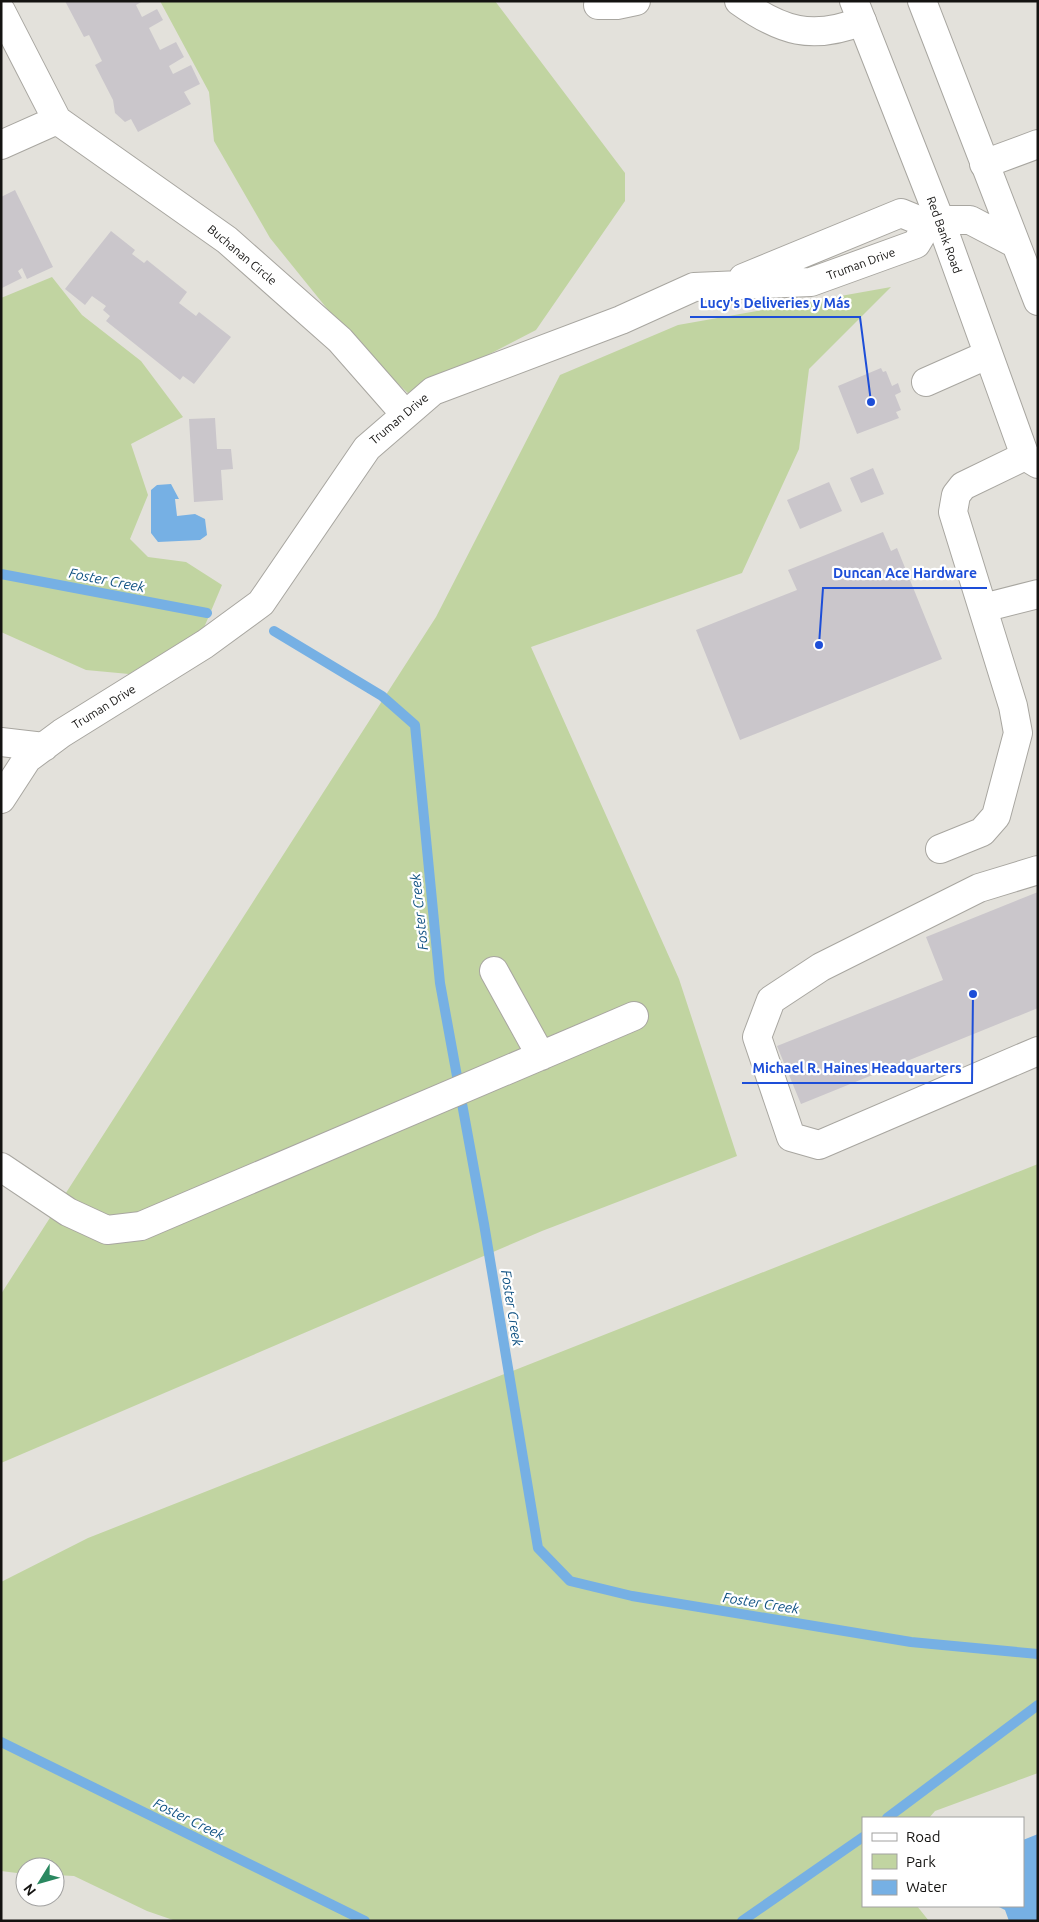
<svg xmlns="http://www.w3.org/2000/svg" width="1039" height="1922" font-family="Ubuntu,sans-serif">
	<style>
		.green { fill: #c1d4a1 }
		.water { fill: #76b0e4 }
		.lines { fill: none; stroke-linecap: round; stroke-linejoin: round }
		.stream { stroke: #76b0e4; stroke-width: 10 }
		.building { fill: #cac6cb }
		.minor-casing { stroke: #a8a6a0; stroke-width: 30 }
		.major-casing { stroke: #a8a6a0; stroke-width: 30 }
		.minor { stroke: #fff; stroke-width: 28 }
		.major { stroke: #fff; stroke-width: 28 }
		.labels { text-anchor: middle; stroke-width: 4.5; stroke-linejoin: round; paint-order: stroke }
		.street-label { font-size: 12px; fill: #141311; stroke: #fff }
		.water-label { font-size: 14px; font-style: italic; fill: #105283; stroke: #fff }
		.leader { fill: none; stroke: #1d4ed8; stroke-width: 2 }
		.callout-dot { fill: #1d4ed8; stroke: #fff; stroke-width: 2 }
		.callout-label { font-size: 14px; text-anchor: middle; font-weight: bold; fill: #1d4ed8; stroke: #fff; stroke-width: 4.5; stroke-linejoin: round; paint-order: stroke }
	</style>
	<rect width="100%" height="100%" fill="#e3e1db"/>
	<!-- green -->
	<path class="green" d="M 160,1 L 495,1 L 625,173 L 625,201 L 536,330 L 410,395 L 354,342 L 270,238 L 214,141 L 209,92 Z
		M 52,277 L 82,315 L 141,361 L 183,417 L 131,444 L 148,495 L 130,539 L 148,557 L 186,562 L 222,585 L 203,630 L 129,674 L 86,670 L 1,632 L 1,298 Z
		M 891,287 L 809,369 L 799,449 L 742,573 L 531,647 L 679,979 L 737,1156 L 542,1231 L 1,1463 L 1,1294 L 436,617 L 560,375 L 678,325 Z
		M 1038,1164 L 1038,1773 L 935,1811 L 929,1818 L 863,1818 L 863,1906 L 917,1906 L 929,1921 L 176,1921 L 147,1911 L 74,1876 L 55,1875 L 55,1867 L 25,1867 L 25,1874 L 1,1871 L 1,1582 L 88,1538 Z"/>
	<!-- water -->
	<path class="water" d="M 171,484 L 179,499 L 175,499 L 177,516 L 195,514 L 205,519 L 207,535 L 200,540 L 158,542 L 151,533 L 151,490 L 157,485 Z
		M 1038,1834 L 1038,1921 L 1009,1921 L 1005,1910 L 997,1906 L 1023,1906 L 1023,1840 Z"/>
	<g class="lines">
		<!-- stream -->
		<path class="stream" d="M 1,574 L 207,613
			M 274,631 L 382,696 L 415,725 L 440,983 L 484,1224 L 538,1548 L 570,1581 L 632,1596 L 911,1642 L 1038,1654
			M 1,1742 L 365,1921
			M 887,1818 L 1038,1705
			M 742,1921 L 863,1837"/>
	</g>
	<!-- building -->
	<path class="building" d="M 65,1 L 143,1 L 136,5 L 142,17 L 157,9 L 163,20 L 149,28 L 160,50 L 176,42 L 184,57 L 169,66 L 173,74 L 191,65 L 200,84 L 184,92 L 191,104 L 138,132 L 131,119 L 125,122 L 115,113 L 113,100 L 95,65 L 102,61 L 89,35 L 84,37 Z
		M 15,190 L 53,267 L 27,279 L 22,268 L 18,271 L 22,278 L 2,288 L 1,197 Z
		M 111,231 L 135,250 L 132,254 L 144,263 L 147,260 L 187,292 L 179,303 L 196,316 L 199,312 L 231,337 L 194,384 L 183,376 L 180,380 L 106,321 L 110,316 L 103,310 L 106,306 L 92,296 L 85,305 L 65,289 Z
		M 881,368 L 883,372 L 886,371 L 892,386 L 898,383 L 901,392 L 895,395 L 901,410 L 896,412 L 899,418 L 857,434 L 838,386 Z
		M 215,418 L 217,449 L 231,449 L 233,469 L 221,470 L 223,500 L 194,502 L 189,419 Z
		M 873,468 L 884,494 L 861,503 L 850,478 Z
		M 829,482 L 842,511 L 800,529 L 787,500 Z
		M 883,532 L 891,551 L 897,548 L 942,659 L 740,740 L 696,630 L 797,590 L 788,570 Z
		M 1038,892 L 1038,1008 L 801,1104 L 777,1046 L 943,980 L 926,937 Z"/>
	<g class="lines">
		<!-- minor casing -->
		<g class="minor-casing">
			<path id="minor" d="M 739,1 C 781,31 812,41 862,21
				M 598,5 L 617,5 L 636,1
				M 1,11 L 57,120 L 227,240 L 340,340 L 405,414
				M 1,145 L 57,120
				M 984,164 L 1038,144
				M 743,278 L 901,213 L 928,224
				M 926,382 L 987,355
				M 983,608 L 1038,594
				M 1,742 L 44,747
				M 1,799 L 27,759 L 62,733 L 205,644 L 261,603 L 367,448 L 433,391 L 621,320 L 694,287 L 811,282 L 916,244 L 928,224 L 940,220
				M 940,849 L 982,832 L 996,816 L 1018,733 L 1013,706 L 953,512 L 956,495 L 963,486 L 1025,456
				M 1038,870 L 979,888 L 821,967 L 771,1000 L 757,1037 L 791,1137 L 819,1145 L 1038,1051
				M 494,971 L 541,1056
				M 1,1167 L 68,1212 L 107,1230 L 141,1226 L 634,1016"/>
		</g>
		<!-- major casing -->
		<g class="major-casing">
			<path id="major" d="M 854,1 L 940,220 L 1025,456 L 1038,464
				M 922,1 L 1038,301
				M 940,220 L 970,220 L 1016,244"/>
		</g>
		<!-- minor -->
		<use href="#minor" class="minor"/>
		<!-- major -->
		<use href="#major" class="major"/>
	</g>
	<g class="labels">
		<!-- street labels -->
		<g class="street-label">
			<text transform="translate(944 235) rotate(70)" y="4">Red Bank Road</text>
			<text transform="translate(242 255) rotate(40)" y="4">Buchanan Circle</text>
			<text transform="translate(861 264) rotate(-20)" y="4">Truman Drive</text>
			<text transform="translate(399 419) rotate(-40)" y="4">Truman Drive</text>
			<text transform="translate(104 707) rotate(-32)" y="4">Truman Drive</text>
		</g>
		<!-- water labels -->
		<g class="water-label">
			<text transform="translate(107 580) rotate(11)" y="5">Foster Creek</text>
			<text transform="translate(419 912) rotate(-96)" y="5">Foster Creek</text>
			<text transform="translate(512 1308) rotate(81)" y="5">Foster Creek</text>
			<text transform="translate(761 1603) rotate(9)" y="5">Foster Creek</text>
			<text transform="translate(189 1819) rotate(26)" y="5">Foster Creek</text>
		</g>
	</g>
	<!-- callouts -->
	<path class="leader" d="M871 402L860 317H690M819 645L823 588H987M973 994L972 1083H742"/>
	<g class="callout-dot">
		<circle cx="871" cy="402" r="5"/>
		<circle cx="819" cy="645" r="5"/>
		<circle cx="973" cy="994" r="5"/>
	</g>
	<g class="callout-label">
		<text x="775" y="308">Lucy's Deliveries y Más</text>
		<text x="905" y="578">Duncan Ace Hardware</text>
		<text x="857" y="1073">Michael R. Haines Headquarters</text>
	</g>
	<!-- border -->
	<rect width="1039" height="1922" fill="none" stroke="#141311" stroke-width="5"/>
	<!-- legend -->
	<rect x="862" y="1817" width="162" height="90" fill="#ffffff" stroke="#a1a1a0"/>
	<rect x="872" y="1833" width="25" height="8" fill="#ffffff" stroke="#a1a1a0"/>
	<text x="906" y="1842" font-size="15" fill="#141311">Road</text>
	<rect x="872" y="1854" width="25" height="15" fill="#c1d4a1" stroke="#a1a1a0"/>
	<text x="906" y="1867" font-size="15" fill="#141311">Park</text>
	<rect x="872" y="1880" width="25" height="15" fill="#76b0e4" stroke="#a1a1a0"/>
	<text x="906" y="1892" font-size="15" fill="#141311">Water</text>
	<!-- north arrow -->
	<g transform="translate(40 1882) rotate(233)"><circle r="24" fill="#ffffff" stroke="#a1a1a0"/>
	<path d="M0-4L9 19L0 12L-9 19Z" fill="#2a8860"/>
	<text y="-8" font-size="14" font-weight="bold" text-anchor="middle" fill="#141311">N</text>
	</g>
</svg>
